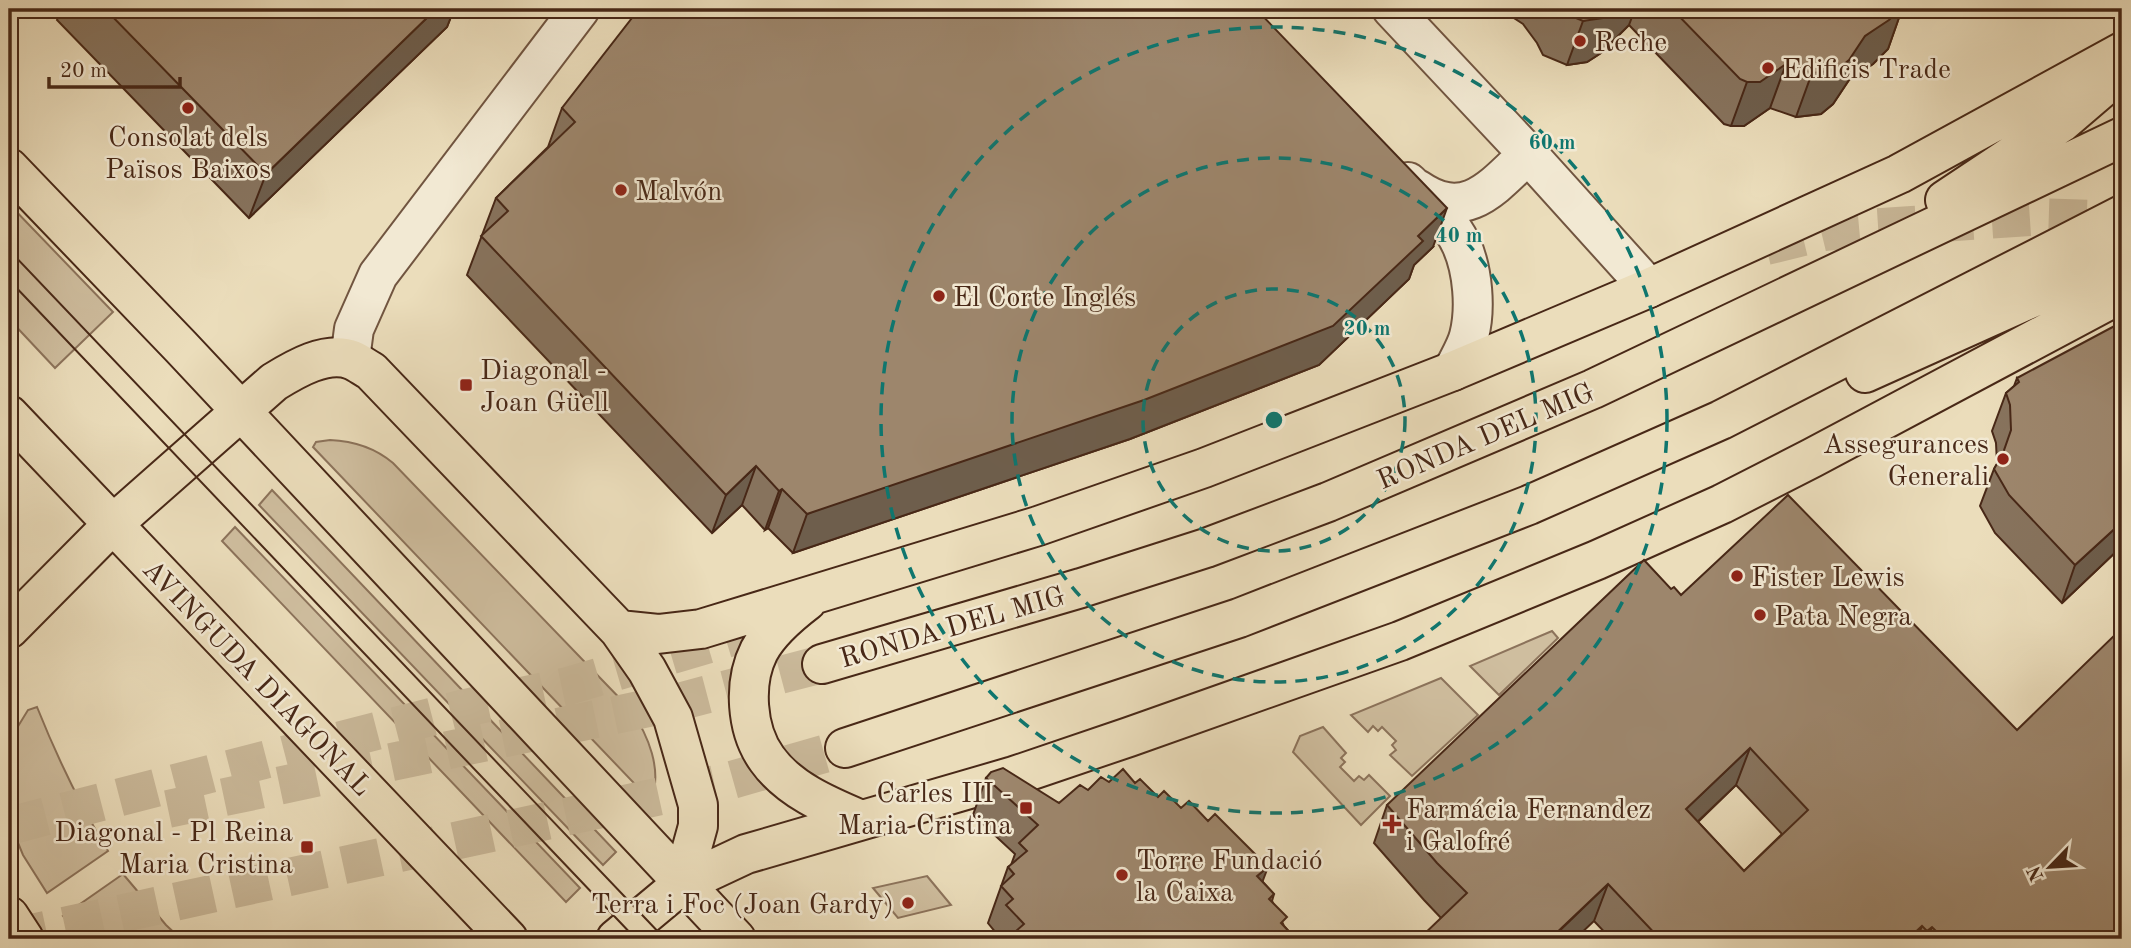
<svg xmlns="http://www.w3.org/2000/svg" width="2131" height="948" font-family="'Old Standard TT',serif">
	<style>
		.green { fill: #cfbe9f; stroke: #8c735b; stroke-width: 2 }
		.lines { fill: none; stroke-linecap: round; stroke-linejoin: round }
		.major-tunnel { stroke: #cab99a; stroke-width: 38; stroke-dasharray: 38 19; stroke-linecap: butt }
		.minor-casing { stroke: #715540; stroke-width: 42 }
		.major-casing { stroke: #482817; stroke-width: 42 }
		.minor { stroke: #f2e9d3; stroke-width: 38 }
		.major { stroke: #ebddbb; stroke-width: 38 }
		.tram { stroke: #482817; stroke-width: 2 }
		.wall { fill: #87735d; stroke: #482817; stroke-width: 2; fill-rule: evenodd }
		.shaded-wall { fill: #6e5e4c; stroke: #482817; stroke-width: 2 }
		.building { fill: #9d866c; stroke: #482817; stroke-width: 2; fill-rule: evenodd }
		.ring { fill: none; stroke: #0f766e; stroke-width: 3.5; stroke-dasharray: 12 9 }
		.poi-dot { fill: #8f2418; stroke: #f2e9d3; stroke-width: 2.5 }
		.labels { text-anchor: middle; stroke-width: 5; stroke-linejoin: round; paint-order: stroke }
		.poi-label { font-size: 28px; fill: #482817; stroke: #f2e9d3; text-anchor: start }
		.street-label { font-size: 28px; fill: #482817; stroke: #f2e9d3 }
		.centre { fill: #0f766e; stroke: #f2e9d3; stroke-width: 3.5 }
		.ring-label { font-size: 21px; text-anchor: middle; font-weight: bold; fill: #0f766e; stroke: #f2e9d3; stroke-width: 5; stroke-linejoin: round; paint-order: stroke }
	</style>
	<rect width="100%" height="100%" fill="#ebddbb"/>
	<filter id="stains"><feTurbulence type="fractalNoise" baseFrequency=".00286" numOctaves="4"/><feColorMatrix values="0 0 0 0 .2 0 0 0 0 .09 0 0 0 0 .02 0 0 0 .5 -.17"/></filter>
	<radialGradient id="worn" r=".72"><stop offset=".6" stop-color="#630" stop-opacity="0"/><stop offset="1" stop-color="#630" stop-opacity=".3"/></radialGradient>
	<!-- green -->
	<path class="green" d="M 9,204 L 113,312 L 55,368 L 9,319 Z
		M 330,440 C 354,441 374,447 393,463 L 631,710 C 648,735 663,770 651,801 L 313,447 L 316,442 Z
		M 272,490 L 616,852 L 603,865 L 259,505 Z
		M 235,527 L 580,888 L 566,902 L 222,541 Z
		M 1552,631 L 1558,638 L 1499,695 L 1470,666 Z
		M 1441,678 L 1478,715 L 1412,776 L 1390,755 L 1396,750 L 1392,745 L 1396,741 L 1382,727 L 1378,731 L 1373,726 L 1368,732 L 1351,715 Z
		M 37,707 C 57,757 80,805 108,851 L 47,893 L 23,855 L 9,821 L 9,741 L 28,710 Z
		M 1323,727 L 1346,753 L 1341,758 L 1345,762 L 1340,767 L 1354,781 L 1359,776 L 1364,780 L 1369,775 L 1390,796 L 1361,825 L 1293,752 L 1300,736 Z
		M 123,874 L 166,925 L 181,939 L 83,939 L 63,916 Z
		M 927,876 L 951,905 L 898,918 L 873,888 Z"/>
	<g class="lines">
		<!-- major-tunnel -->
		<path class="major-tunnel" d="M 1766,246 L 1824,232 L 1868,228 L 2030,217 L 2122,220
			M 168,809 L 682,701 L 822,664
			M 9,826 L 465,708 L 568,686 L 743,634
			M 9,938 L 721,783 L 845,748"/>
		<!-- minor casing -->
		<g class="minor-casing">
			<path id="minor" d="M 1392,9 L 1528,154 L 1649,288
				M 1408,182 C 1426,200 1450,220 1461,244 C 1473,270 1476,309 1469,336 C 1466,348 1458,360 1453,371
				M 1417,189 C 1466,223 1493,187 1528,154
				M 350,359 L 354,329 L 378,275 L 580,9"/>
		</g>
		<!-- major casing -->
		<g class="major-casing">
			<path id="major" d="M 9,168 L 181,347 L 736,939
				M 1945,200 L 2061,123 L 2117,75
				M 1865,373 L 2054,288 L 2122,255
				M 9,415 L 508,939
				M 807,601 C 790,614 769,632 759,651 C 743,683 746,730 767,759 C 789,790 828,806 861,820
				M 9,629 L 113,524 L 274,382 C 295,369 327,350 352,360 C 359,363 365,368 371,371 L 619,630 L 647,670 L 673,718 L 698,805 L 698,826 L 682,884
				M 619,630 L 658,634 L 701,629 L 1038,526 L 1204,468 L 1453,371 L 1649,288 L 1899,174 L 2122,52
				M 822,664 L 1081,588 L 1206,548 L 1328,502 L 1593,389 L 2122,137
				M 845,748 L 1239,618 L 1529,505 L 1721,420 L 2122,215
				M 9,916 L 24,939
				M 616,939 L 682,884 L 746,854 L 1014,776 L 1129,737 L 1400,641 L 1597,560 L 1722,504 L 1812,458 L 2122,293"/>
		</g>
		<!-- minor -->
		<use href="#minor" class="minor"/>
		<!-- major -->
		<use href="#major" class="major"/>
		<!-- tram -->
		<path class="tram" d="M 9,250 L 665,939
			M 9,280 L 636,939"/>
	</g>
	<!-- wall -->
	<path class="wall" d="M 61,9 L 454,9 L 447,27 L 249,218 L 57,20 Z
		M 1500,9 L 1902,9 L 1888,49 L 1873,64 L 1849,80 L 1833,104 L 1821,114 L 1796,117 L 1770,108 L 1744,126 L 1731,126 L 1724,124 L 1629,25 L 1601,53 L 1587,62 L 1567,65 L 1543,55 L 1537,43 L 1523,24 Z
		M 562,108 L 1433,247 L 1414,265 L 1409,279 L 1319,365 L 1130,439 L 793,553 L 768,528 L 765,530 L 742,505 L 712,533 L 467,275 L 496,198 L 548,147 Z
		M 2017,378 L 2122,546 L 2062,603 L 1995,533 L 1980,506 L 1994,469 L 1997,464 L 1996,443 L 1992,431 L 2006,393 L 2014,386 Z
		M 1671,589 L 1681,595 L 2017,730 L 2122,939 L 1611,939 L 1594,921 L 1441,918 L 1424,900 L 1374,843 L 1387,805 ZM 1736,785 L 1782,834 L 1744,871 L 1698,822 Z
		M 986,778 L 1059,803 L 1109,782 L 1135,783 L 1158,797 L 1181,808 L 1262,881 L 1274,894 L 1272,901 L 1284,926 L 1294,937 L 1293,939 L 994,939 L 996,933 L 988,923 L 1008,867 L 1011,865 L 1015,854 L 973,815 Z"/>
	<!-- shaded-wall -->
	<path class="shaded-wall" d="M 436,9 L 454,9 L 447,27 L 249,218 L 266,174 Z
		M 1617,9 L 1635,9 L 1629,25 L 1601,53 L 1587,62 L 1567,65 L 1583,21 Z
		M 1900,9 L 1902,9 L 1888,49 L 1873,64 L 1849,80 L 1833,104 L 1821,114 L 1796,117 L 1812,73 L 1865,36 Z
		M 1786,64 L 1770,108 L 1744,126 L 1731,126 L 1747,82 Z
		M 1447,208 L 1433,247 L 1414,265 L 1409,279 L 1319,365 L 1130,439 L 793,553 L 807,514 L 1418,236 Z
		M 756,466 L 742,505 L 712,533 L 726,495 Z
		M 782,489 L 768,528 L 765,530 L 779,491 Z
		M 2122,522 L 2122,546 L 2062,603 L 2075,565 Z
		M 1750,748 L 1736,785 L 1672,846 L 1686,809 Z
		M 1268,867 L 1254,904 L 1257,876 Z
		M 1608,884 L 1594,921 L 1575,939 L 1551,939 Z
		M 1922,926 L 1917,939 L 1908,939 Z
		M 1932,927 L 1927,939 L 1924,939 L 1927,931 Z"/>
	<!-- building -->
	<path class="building" d="M 105,9 L 436,9 L 266,174 Z
		M 639,9 L 1256,9 L 1447,208 L 1418,236 L 1423,241 L 1333,326 L 1144,400 L 807,514 L 782,489 L 779,491 L 756,466 L 726,495 L 481,236 L 508,211 L 496,198 L 575,122 L 562,108 Z
		M 1558,9 L 1617,9 L 1603,18 L 1583,21 L 1559,11 Z
		M 1672,9 L 1900,9 L 1889,20 L 1865,36 L 1849,60 L 1837,70 L 1812,73 L 1786,64 L 1760,82 L 1747,82 L 1740,79 Z
		M 2122,322 L 2122,522 L 2075,565 L 2009,495 L 1994,469 L 2003,453 L 2011,430 L 2010,405 L 2006,393 L 2019,382 L 2017,378 Z
		M 1788,495 L 2017,730 L 2122,628 L 2122,939 L 1944,939 L 1932,927 L 1927,931 L 1922,926 L 1908,939 L 1660,939 L 1608,884 L 1551,938 L 1552,939 L 1419,939 L 1467,893 L 1437,863 L 1387,805 L 1644,560 L 1671,589 L 1674,587 L 1681,595 ZM 1750,748 L 1808,810 L 1744,871 L 1686,809 Z
		M 1003,768 L 1059,803 L 1080,785 L 1088,790 L 1101,777 L 1109,782 L 1123,769 L 1135,783 L 1140,779 L 1158,797 L 1164,791 L 1181,808 L 1189,801 L 1208,821 L 1215,814 L 1268,867 L 1257,876 L 1274,894 L 1269,899 L 1287,917 L 1281,923 L 1294,937 L 1292,939 L 1024,939 L 1016,931 L 1024,924 L 1006,905 L 1013,899 L 1001,886 L 1014,874 L 1008,867 L 1027,851 L 1019,843 L 1038,825 L 986,778 L 991,772 Z"/>
	<!-- distance rings -->
	<g class="ring">
		<circle cx="1274" cy="420" r="131"/>
		<circle cx="1274" cy="420" r="262"/>
		<circle cx="1274" cy="420" r="393"/>
	</g>
	<!-- markers -->
	<g class="poi-dot">
		<circle cx="1580" cy="41" r="7"/>
		<circle cx="1768" cy="68" r="7"/>
		<circle cx="188" cy="108" r="7"/>
		<circle cx="621" cy="190" r="7"/>
		<circle cx="939" cy="296" r="7"/>
		<rect x="459" y="378" width="14" height="14" rx="3.5"/>
		<circle cx="2003" cy="459" r="7"/>
		<circle cx="1737" cy="576" r="7"/>
		<circle cx="1760" cy="615" r="7"/>
		<rect x="1019" y="801" width="14" height="14" rx="3.5"/>
		<path d="M1388.5 813.5h7v7h7v7h-7v7h-7v-7h-7v-7h7z"/>
		<rect x="300" y="840" width="14" height="14" rx="3.5"/>
		<circle cx="1122" cy="875" r="7"/>
		<circle cx="908" cy="903" r="7"/>
	</g>
	<g class="labels">
		<!-- poi labels -->
		<g class="poi-label">
			<text x="1594" y="51">Reche</text>
			<text x="1782" y="78">Edificis Trade</text>
			<text x="188" y="146" text-anchor="middle">Consolat dels<tspan x="188" dy="32">Països Baixos</tspan></text>
			<text x="635" y="200">Malvón</text>
			<text x="953" y="306">El Corte Inglés</text>
			<text x="480" y="379">Diagonal -<tspan x="480" dy="32">Joan Güell</tspan></text>
			<text x="1989" y="453" text-anchor="end">Assegurances<tspan x="1989" dy="32">Generali</tspan></text>
			<text x="1751" y="586">Fister Lewis</text>
			<text x="1774" y="625">Pata Negra</text>
			<text x="1012" y="802" text-anchor="end">Carles III -<tspan x="1012" dy="32">Maria Cristina</tspan></text>
			<text x="1406" y="818">Farmácia Fernandez<tspan x="1406" dy="32">i Galofré</tspan></text>
			<text x="293" y="841" text-anchor="end">Diagonal - Pl Reina<tspan x="293" dy="32">Maria Cristina</tspan></text>
			<text x="1136" y="869">Torre Fundació<tspan x="1136" dy="32">la Caixa</tspan></text>
			<text x="894" y="913" text-anchor="end">Terra i Foc (Joan Gardy)</text>
		</g>
		<!-- street labels -->
		<g class="street-label">
			<text transform="translate(1485 435) rotate(-23)" y="10">RONDA DEL MIG</text>
			<text transform="translate(952 626) rotate(-16)" y="10">RONDA DEL MIG</text>
			<text transform="translate(258 677) rotate(46)" y="10">AVINGUDA DIAGONAL</text>
		</g>
	</g>
	<circle cx="1274" cy="420" r="10" class="centre"/>
	<g class="ring-label">
		<text x="1552" y="149">60 m</text>
		<text x="1459" y="242">40 m</text>
		<text x="1367" y="335">20 m</text>
	</g>
	<!-- margin -->
	<rect width="2131" height="948" fill="none" stroke="#ebddbb" stroke-width="35"/>
	<rect x="10" y="10" width="2110" height="927" fill="none" stroke="#482817" stroke-width="3.5"/>
	<rect x="18" y="18" width="2096" height="913" fill="none" stroke="#482817" stroke-width="2"/>
	<!-- north arrow -->
	<g transform="translate(2050 867) rotate(245)" stroke="#f2e9d3" stroke-width="5" paint-order="stroke">
	<path d="M0-5L12 26L0 18L-12 26Z" fill="#482817"/>
	<text y="-10" font-size="19" font-weight="bold" text-anchor="middle" fill="#482817">N</text>
	</g>
	<!-- scale -->
	<path d="M49 77v10h131v-10" fill="none" stroke="#482817" stroke-width="3.5"/>
	<text x="60" y="77" font-size="21" fill="#482817" stroke="#f2e9d3" stroke-width="5" paint-order="stroke">20 m</text>
	<rect width="100%" height="100%" filter="url(#stains)"/>
	<rect width="100%" height="100%" fill="url(#worn)"/>
</svg>
